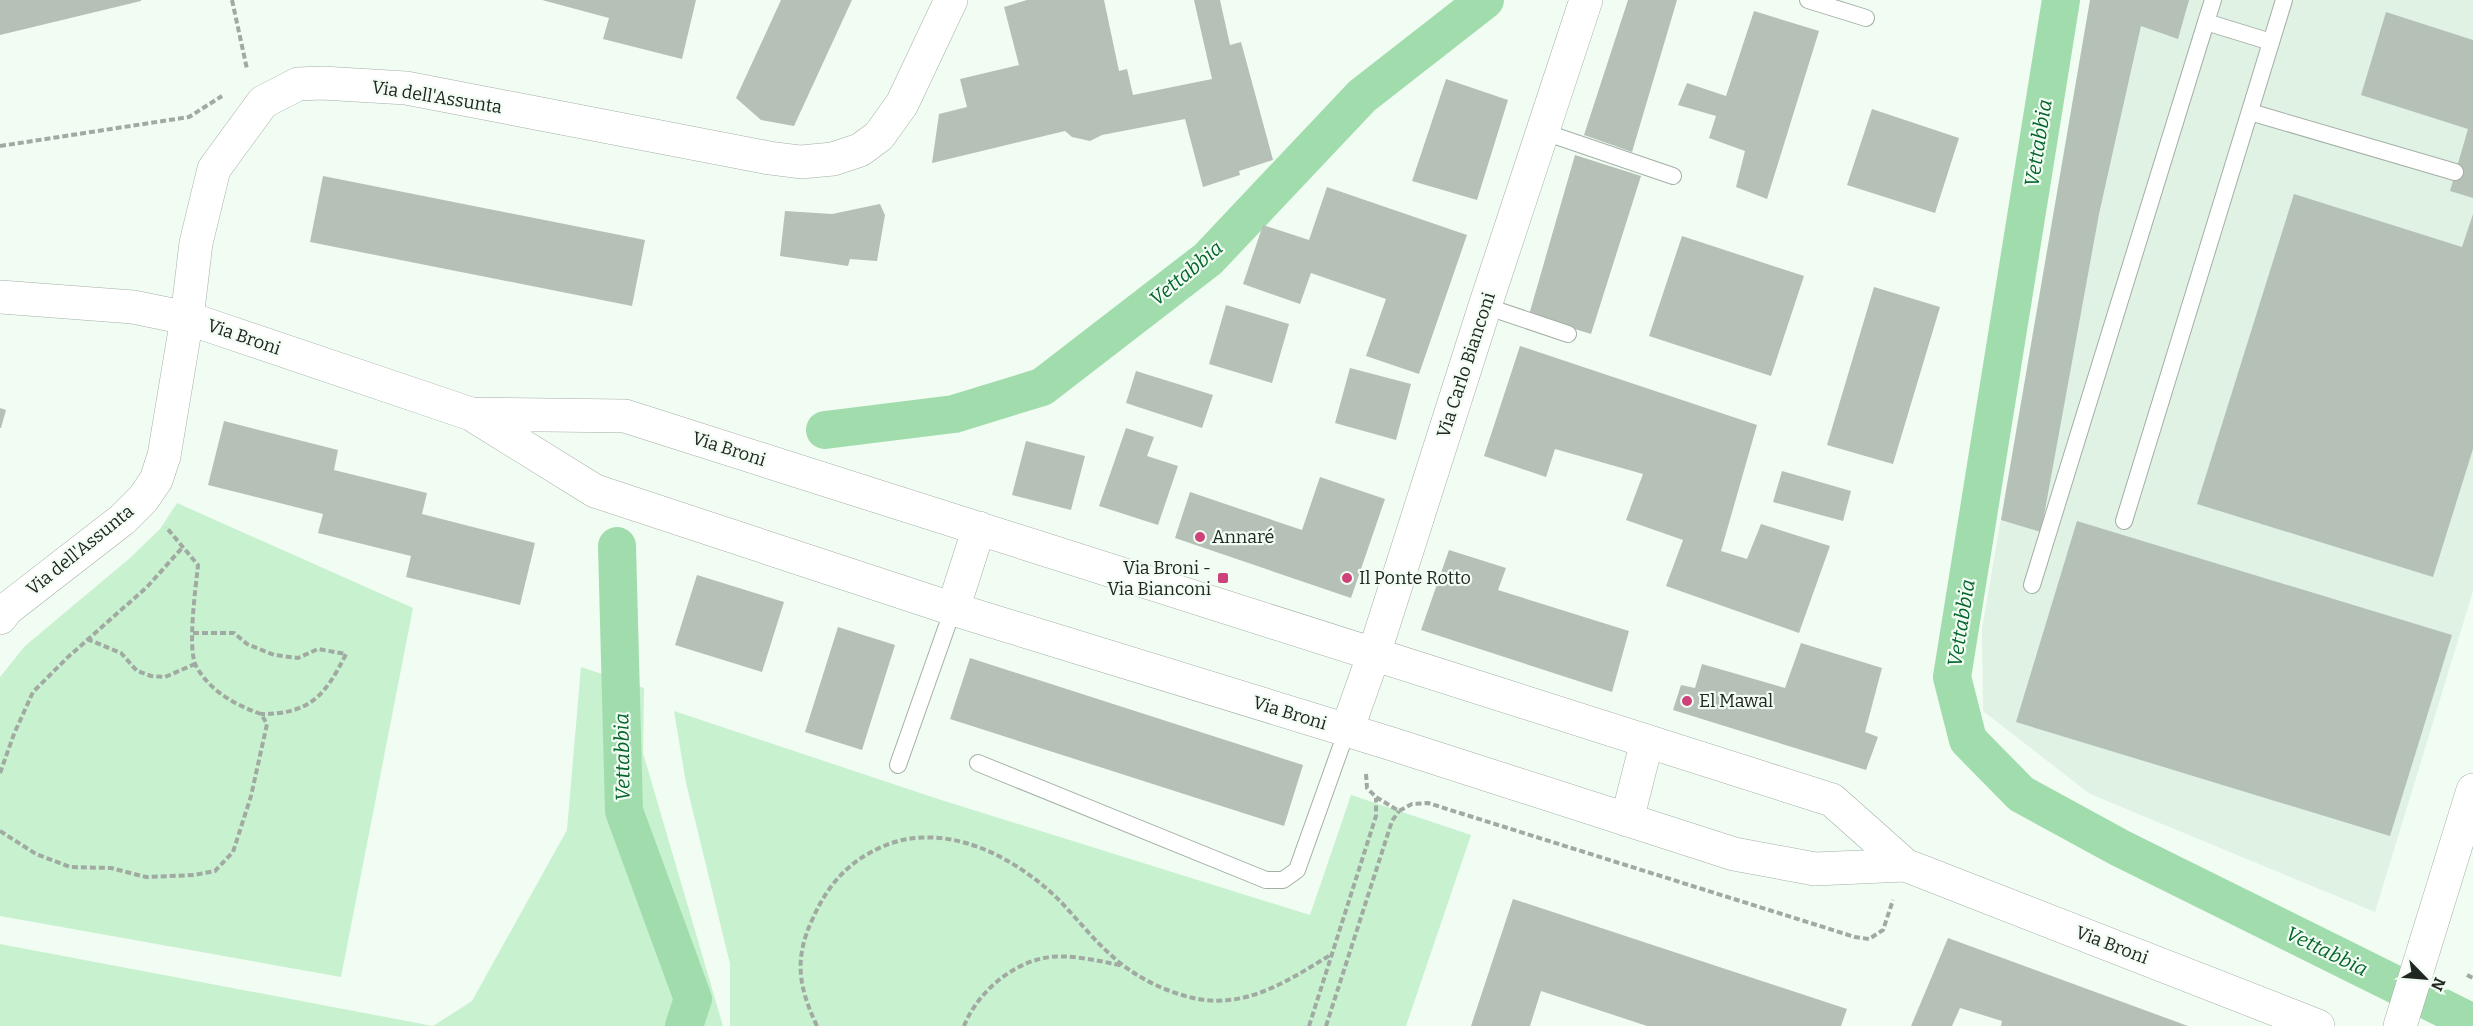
<svg xmlns="http://www.w3.org/2000/svg" width="2473" height="1026" font-family="Bitter,serif">
	<style>
		.built { fill: #e0f2e3 }
		.green { fill: #c8f2cf }
		.lines { fill: none; stroke-linecap: round; stroke-linejoin: round }
		.canal { stroke: #a1dcac; stroke-width: 38 }
		.building { fill: #b5c1b7 }
		.lane-casing { stroke: #a4afa6; stroke-width: 18 }
		.street-casing { stroke: #a4afa6; stroke-width: 34 }
		.secondary-casing { stroke: #a4afa6; stroke-width: 34 }
		.path { stroke: #a1aaa2; stroke-width: 4; stroke-dasharray: 6 3; stroke-linecap: butt }
		.lane { stroke: #fff; stroke-width: 16 }
		.street { stroke: #fff; stroke-width: 33 }
		.secondary { stroke: #fff; stroke-width: 33 }
		.poi-dot { fill: #cd4279; stroke: #f1fcf2; stroke-width: 2 }
		.labels { text-anchor: middle; stroke-width: 4.5; stroke-linejoin: round; paint-order: stroke }
		.street-label { font-size: 18px; fill: #222623; stroke: #f1fcf2 }
		.poi-label { font-size: 18px; fill: #222623; stroke: #f1fcf2; text-anchor: start }
		.water-label { font-size: 20px; font-style: italic; fill: #04642c; stroke: #f1fcf2 }
	</style>
	<rect width="100%" height="100%" fill="#f1fcf2"/>
	<!-- built -->
	<path class="built" d="M 2090,0 L 2473,0 L 2473,591 L 2375,912 L 2090,794 L 1983,711 L 1982,629 Z"/>
	<!-- green -->
	<path class="green" d="M 177,503 L 413,608 L 341,977 L 0,916 L 0,677 L 25,646 L 130,558 L 160,529 Z
		M 581,667 L 644,688 L 643,753 L 723,1026 L 0,1026 L 0,944 L 433,1026 L 472,1001 L 567,830 Z
		M 674,711 L 938,799 L 1310,915 L 1351,795 L 1471,835 L 1406,1026 L 730,1026 L 730,964 L 686,783 Z"/>
	<g class="lines">
		<!-- canal -->
		<path class="canal" d="M 2061,0 L 1952,677 L 1968,740 L 2021,794 L 2120,848 L 2473,1023
			M 825,430 L 954,414 L 1042,387 L 1208,259 L 1362,96 L 1485,0
			M 617,546 L 624,811 L 693,999 L 684,1026"/>
	</g>
	<!-- building -->
	<path class="building" d="M 0,0 L 141,0 L 141,1 L 0,35 Z
		M 542,0 L 696,0 L 682,59 L 603,39 L 609,18 Z
		M 781,0 L 852,0 L 794,126 L 761,120 L 736,98 Z
		M 1027,0 L 1104,0 L 1119,71 L 1127,69 L 1133,95 L 1212,79 L 1194,0 L 1220,0 L 1230,45 L 1241,42 L 1273,160 L 1239,171 L 1240,175 L 1203,187 L 1185,119 L 1102,135 L 1090,141 L 1072,137 L 1065,131 L 932,163 L 939,114 L 967,107 L 960,79 L 1019,65 L 1004,7 Z
		M 1628,0 L 1677,0 L 1632,152 L 1584,135 Z
		M 2090,0 L 2189,0 L 2178,39 L 2141,26 L 2099,214 L 2041,532 L 2001,520 Z
		M 1754,11 L 1819,31 L 1767,199 L 1736,187 L 1745,151 L 1709,138 L 1716,116 L 1678,105 L 1687,83 L 1726,96 Z
		M 2386,12 L 2473,40 L 2473,198 L 2450,191 L 2468,129 L 2361,95 Z
		M 1446,79 L 1508,100 L 1477,200 L 1412,181 Z
		M 1872,109 L 1959,138 L 1935,213 L 1847,185 Z
		M 1575,155 L 1641,176 L 1591,334 L 1529,315 Z
		M 323,176 L 645,240 L 632,306 L 310,242 Z
		M 1327,187 L 1467,235 L 1419,374 L 1366,356 L 1386,299 L 1311,273 L 1300,304 L 1243,284 L 1263,225 L 1309,240 Z
		M 2294,194 L 2462,247 L 2473,214 L 2473,449 L 2433,577 L 2197,504 Z
		M 880,204 L 885,215 L 877,261 L 850,259 L 848,266 L 780,256 L 785,211 L 832,214 Z
		M 1682,236 L 1804,276 L 1771,376 L 1649,336 Z
		M 1874,287 L 1940,307 L 1893,464 L 1827,445 Z
		M 1226,305 L 1289,324 L 1272,383 L 1209,364 Z
		M 1520,346 L 1757,425 L 1721,551 L 1747,559 L 1761,524 L 1830,546 L 1799,633 L 1666,586 L 1683,540 L 1626,520 L 1643,474 L 1555,449 L 1546,477 L 1484,456 Z
		M 1350,368 L 1411,384 L 1396,440 L 1335,423 Z
		M 1136,371 L 1213,395 L 1202,428 L 1126,403 Z
		M 0,408 L 6,410 L 1,428 L 0,428 Z
		M 224,421 L 338,450 L 334,470 L 427,493 L 422,514 L 535,543 L 520,605 L 406,577 L 411,556 L 318,533 L 323,514 L 208,485 Z
		M 1126,428 L 1154,437 L 1147,456 L 1178,466 L 1158,525 L 1099,506 Z
		M 1026,441 L 1085,456 L 1071,510 L 1012,495 Z
		M 1782,471 L 1851,491 L 1843,521 L 1773,502 Z
		M 1320,477 L 1385,499 L 1351,598 L 1175,538 L 1190,492 L 1302,530 Z
		M 2077,521 L 2452,635 L 2390,836 L 2016,722 Z
		M 1449,550 L 1506,568 L 1498,590 L 1629,631 L 1612,692 L 1421,630 Z
		M 697,575 L 784,602 L 762,672 L 675,645 Z
		M 838,627 L 895,645 L 862,750 L 805,732 Z
		M 1801,643 L 1882,668 L 1865,732 L 1878,737 L 1866,770 L 1673,710 L 1681,685 L 1695,688 L 1702,664 L 1785,688 Z
		M 970,658 L 1303,765 L 1284,826 L 950,719 Z
		M 1513,899 L 1847,1009 L 1841,1026 L 1647,1026 L 1541,991 L 1530,1026 L 1471,1026 Z
		M 1948,938 L 2188,1026 L 2001,1026 L 2002,1021 L 1960,1008 L 1952,1026 L 1911,1026 Z"/>
	<g class="lines">
		<!-- lane casing -->
		<g class="lane-casing">
			<path id="lane" d="M 1808,0 L 1866,18
				M 2206,22 L 2213,0
				M 2250,112 L 2455,172
				M 1544,132 L 1673,176
				M 1485,306 L 1568,334
				M 2124,521 L 2284,0
				M 2032,585 L 2206,22 L 2271,42
				M 978,763 L 1266,880 L 1283,880 L 1297,870 L 1347,730
				M 898,765 L 953,609"/>
		</g>
		<!-- street casing -->
		<g class="street-casing">
			<path id="street" d="M 0,297 L 133,307 L 187,318 L 471,414 L 595,491 L 953,609 L 1392,744 L 1734,854 L 1815,869 L 1905,865
				M 471,414 L 625,416 L 1832,800 L 1905,865 L 2318,1026
				M 953,609 L 979,528
				M 0,618 L 7,609 L 123,519 L 143,499 L 156,480 L 164,456 L 187,318 L 196,243 L 214,169 L 263,102 L 298,84 L 322,83 L 406,88 L 769,158 L 801,162 L 833,159 L 860,150 L 879,136 L 902,104 L 951,0
				M 1347,730 L 1374,654 L 1485,306 L 1586,0
				M 1627,820 L 1647,741"/>
		</g>
		<!-- secondary casing -->
		<g class="secondary-casing">
			<path id="secondary" d="M 2400,1026 L 2473,790"/>
		</g>
		<!-- path -->
		<path class="path" d="M 232,0 L 247,69
			M 0,146 L 189,117 L 222,96
			M 193,633 L 234,633 L 247,644 L 274,655 L 298,658 L 318,649 L 346,654 C 325,696 310,714 261,714
			M 87,639 L 121,653 L 137,671 L 151,676 L 165,677 L 195,664
			M 0,773 L 14,734 L 33,692 L 68,657 L 147,587 L 182,548
			M 1366,774 L 1367,788 L 1376,797 L 1399,811 L 1412,804 L 1428,803 L 1855,937 L 1869,939 L 1883,930 L 1893,900
			M 0,831 L 36,854 L 70,867 L 111,868 L 146,877 L 194,875 L 215,871 L 233,852 L 251,796 L 267,724 L 261,714 C 235,705 210,691 196,666 C 187,648 196,586 198,565 L 166,527
			M 2467,975 L 2473,978
			M 817,1026 C 798,986 794,958 813,918 C 828,884 850,860 884,846 C 946,820 1016,857 1060,901 C 1081,923 1099,947 1124,966 C 1144,981 1168,992 1193,998 C 1246,1010 1289,980 1332,954
			M 964,1026 C 977,994 1009,965 1044,958 C 1066,953 1101,961 1123,966
			M 1309,1026 L 1376,816 L 1376,798
			M 1326,1026 L 1392,821 L 1399,811"/>
		<!-- lane -->
		<use href="#lane" class="lane"/>
		<!-- street -->
		<use href="#street" class="street"/>
		<!-- secondary -->
		<use href="#secondary" class="secondary"/>
	</g>
	<!-- markers -->
	<g class="poi-dot">
		<circle cx="1200" cy="537" r="6"/>
		<rect x="1217" y="572" width="12" height="12" rx="3"/>
		<circle cx="1347" cy="578" r="6"/>
		<circle cx="1687" cy="701" r="6"/>
	</g>
	<g class="labels">
		<!-- street labels -->
		<g class="street-label">
			<text transform="translate(437 97) rotate(9)" y="6">Via dell'Assunta</text>
			<text transform="translate(244 337) rotate(19)" y="6">Via Broni</text>
			<text transform="translate(1466 365) rotate(-72)" y="6">Via Carlo Bianconi</text>
			<text transform="translate(729 449) rotate(18)" y="6">Via Broni</text>
			<text transform="translate(80 550) rotate(-39)" y="6">Via dell'Assunta</text>
			<text transform="translate(1290 713) rotate(17)" y="6">Via Broni</text>
			<text transform="translate(2112 945) rotate(21)" y="6">Via Broni</text>
		</g>
		<!-- poi labels -->
		<g class="poi-label">
			<text x="1212" y="543">Annaré</text>
			<text x="1211" y="574" text-anchor="end">Via Broni -<tspan x="1211" dy="21">Via Bianconi</tspan></text>
			<text x="1359" y="584">Il Ponte Rotto</text>
			<text x="1699" y="707">El Mawal</text>
		</g>
		<!-- water labels -->
		<g class="water-label">
			<text transform="translate(2038 143) rotate(-81)" y="7">Vettabbia</text>
			<text transform="translate(1186 273) rotate(-40)" y="7">Vettabbia</text>
			<text transform="translate(1961 623) rotate(-81)" y="7">Vettabbia</text>
			<text transform="translate(622 757) rotate(-91)" y="7">Vettabbia</text>
			<text transform="translate(2327 951) rotate(26)" y="7">Vettabbia</text>
		</g>
	</g>
	<!-- north arrow -->
	<g transform="translate(2425 978) rotate(115)" stroke="#f1fcf2" stroke-width="4.5" paint-order="stroke">
	<path d="M0-4.5L10 22L0 15L-10 22Z" fill="#222623"/>
	<text y="-9" font-size="16" font-weight="bold" text-anchor="middle" fill="#222623">N</text>
	</g>
</svg>
